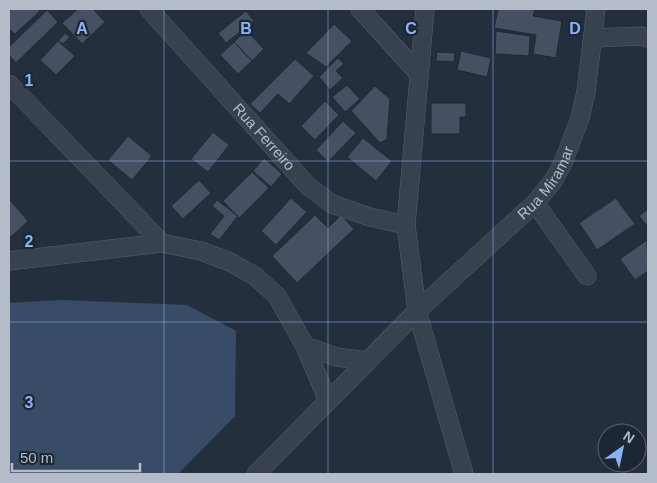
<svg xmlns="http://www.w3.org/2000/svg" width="657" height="483" font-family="Arial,sans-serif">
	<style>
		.water { fill: #394c67 }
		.building { fill: #455162; stroke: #1f2835 }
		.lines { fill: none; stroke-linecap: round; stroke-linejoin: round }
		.minor-casing { stroke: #565f6c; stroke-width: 19 }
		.minor { stroke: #38414e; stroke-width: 18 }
		.grid { fill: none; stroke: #8ab4f8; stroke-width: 1; stroke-opacity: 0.55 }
		.labels { text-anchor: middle; stroke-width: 4.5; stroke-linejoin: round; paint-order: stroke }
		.street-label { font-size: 15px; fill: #b4bcc9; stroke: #1d2633 }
		.grid-label { font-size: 16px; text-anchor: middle; font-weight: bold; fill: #8ab4f8; stroke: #1d2633; stroke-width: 4.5; stroke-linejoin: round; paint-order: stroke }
	</style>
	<rect width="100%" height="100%" fill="#242f3e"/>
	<!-- water -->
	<path class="water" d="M 62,300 L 187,305 L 236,331 L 235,416 L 178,474 L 9,474 L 9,303 Z"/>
	<!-- building -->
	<path class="building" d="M 12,9 L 38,9 L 40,11 L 15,34 L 9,29 L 9,12 Z
		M 78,9 L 93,9 L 105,22 L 82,44 L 62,23 Z
		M 498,9 L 535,9 L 533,16 L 562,21 L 556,58 L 533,54 L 536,35 L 494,28 Z
		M 47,10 L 58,22 L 16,63 L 9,55 L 9,47 Z
		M 246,11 L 254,21 L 226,43 L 218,33 Z
		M 334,24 L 352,41 L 326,67 L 306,53 Z
		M 246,30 L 264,49 L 252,61 L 234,42 Z
		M 496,31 L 530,36 L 529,56 L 495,54 Z
		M 65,33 L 70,37 L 63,44 L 58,41 Z
		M 58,41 L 75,56 L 56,75 L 40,60 Z
		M 234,42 L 252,61 L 238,74 L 220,55 Z
		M 461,51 L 491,58 L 487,77 L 457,70 Z
		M 437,52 L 455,53 L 454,62 L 436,61 Z
		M 338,58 L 344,64 L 336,71 L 343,78 L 330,90 L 319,77 Z
		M 295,59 L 314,76 L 289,104 L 278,94 L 260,113 L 250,104 Z
		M 347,85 L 360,99 L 345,112 L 332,97 Z
		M 375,86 L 390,99 L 387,139 L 380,143 L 351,111 Z
		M 325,101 L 339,115 L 315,140 L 301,126 Z
		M 431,103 L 466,103 L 466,117 L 460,117 L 460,134 L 431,134 Z
		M 343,121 L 356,133 L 328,162 L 316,150 Z
		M 213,132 L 229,145 L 208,172 L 191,159 Z
		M 128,136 L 152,156 L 132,180 L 108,160 Z
		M 363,138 L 392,161 L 376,181 L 347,157 Z
		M 264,158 L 282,174 L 271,187 L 253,171 Z
		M 252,172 L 269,188 L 239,218 L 223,201 Z
		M 199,180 L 211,193 L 183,219 L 171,206 Z
		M 291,198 L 307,212 L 276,245 L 261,231 Z
		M 616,198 L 635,224 L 597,250 L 579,223 Z
		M 9,199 L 28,221 L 11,237 L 9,235 Z
		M 217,200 L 238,216 L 219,240 L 210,234 L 224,216 L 212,206 Z
		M 648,209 L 648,227 L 639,216 Z
		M 315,215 L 328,228 L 341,215 L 354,229 L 297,283 L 272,256 Z
		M 647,240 L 648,271 L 635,280 L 620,259 Z"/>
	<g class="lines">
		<!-- minor casing -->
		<g class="minor-casing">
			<g id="minor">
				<path id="s1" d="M 149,9 L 308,186 L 332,204 L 370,217 L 406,225"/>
				<path d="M 360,9 L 420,75"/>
				<path d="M 425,9 L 406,225 L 417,311 L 464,474"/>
				<path d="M 594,38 L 641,36 L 648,38"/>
				<path d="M 9,84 L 162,243"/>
				<path d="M 535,203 L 587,276"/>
				<path d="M 9,261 L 162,243 L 201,251 L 230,262 L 255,276 L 277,296 L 305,346 L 328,401"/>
				<path d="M 305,346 L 336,357 L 368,361"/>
				<path id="s2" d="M 256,474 L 417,311 L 535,203 L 553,181 L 563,163 L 580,118 L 586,92 L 596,9"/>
			</g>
		</g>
		<!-- minor -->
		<use href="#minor" class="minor"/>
	</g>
	<!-- grid -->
	<path class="grid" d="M 164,9 L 164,474M 328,9 L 328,474M 493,9 L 493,474M 9,161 L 648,161M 9,322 L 648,322"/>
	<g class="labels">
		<!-- street labels -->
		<g class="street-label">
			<text dy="5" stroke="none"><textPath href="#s1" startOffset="172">Rua Ferreiro</textPath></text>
			<text dy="5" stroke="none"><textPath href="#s2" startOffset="412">Rua Miramar</textPath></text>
		</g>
	</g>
	<g class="grid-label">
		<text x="82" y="34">A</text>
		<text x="246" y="34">B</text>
		<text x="411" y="34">C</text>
		<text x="575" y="34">D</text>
		<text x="29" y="86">1</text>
		<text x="29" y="247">2</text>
		<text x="29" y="408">3</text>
	</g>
	<!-- border -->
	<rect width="657" height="483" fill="none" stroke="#b4bcc9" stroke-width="20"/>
	<!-- north arrow -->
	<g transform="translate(622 448) rotate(33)"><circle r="24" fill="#1d2633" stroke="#59626f"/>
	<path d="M0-4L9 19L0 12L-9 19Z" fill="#8ab4f8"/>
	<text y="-8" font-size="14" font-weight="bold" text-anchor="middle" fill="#b4bcc9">N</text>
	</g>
	<!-- scale -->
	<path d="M12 463v8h128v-8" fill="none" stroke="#b4bcc9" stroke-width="2.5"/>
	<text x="20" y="463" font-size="15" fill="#b4bcc9" stroke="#1d2633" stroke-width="4" paint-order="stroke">50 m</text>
</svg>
